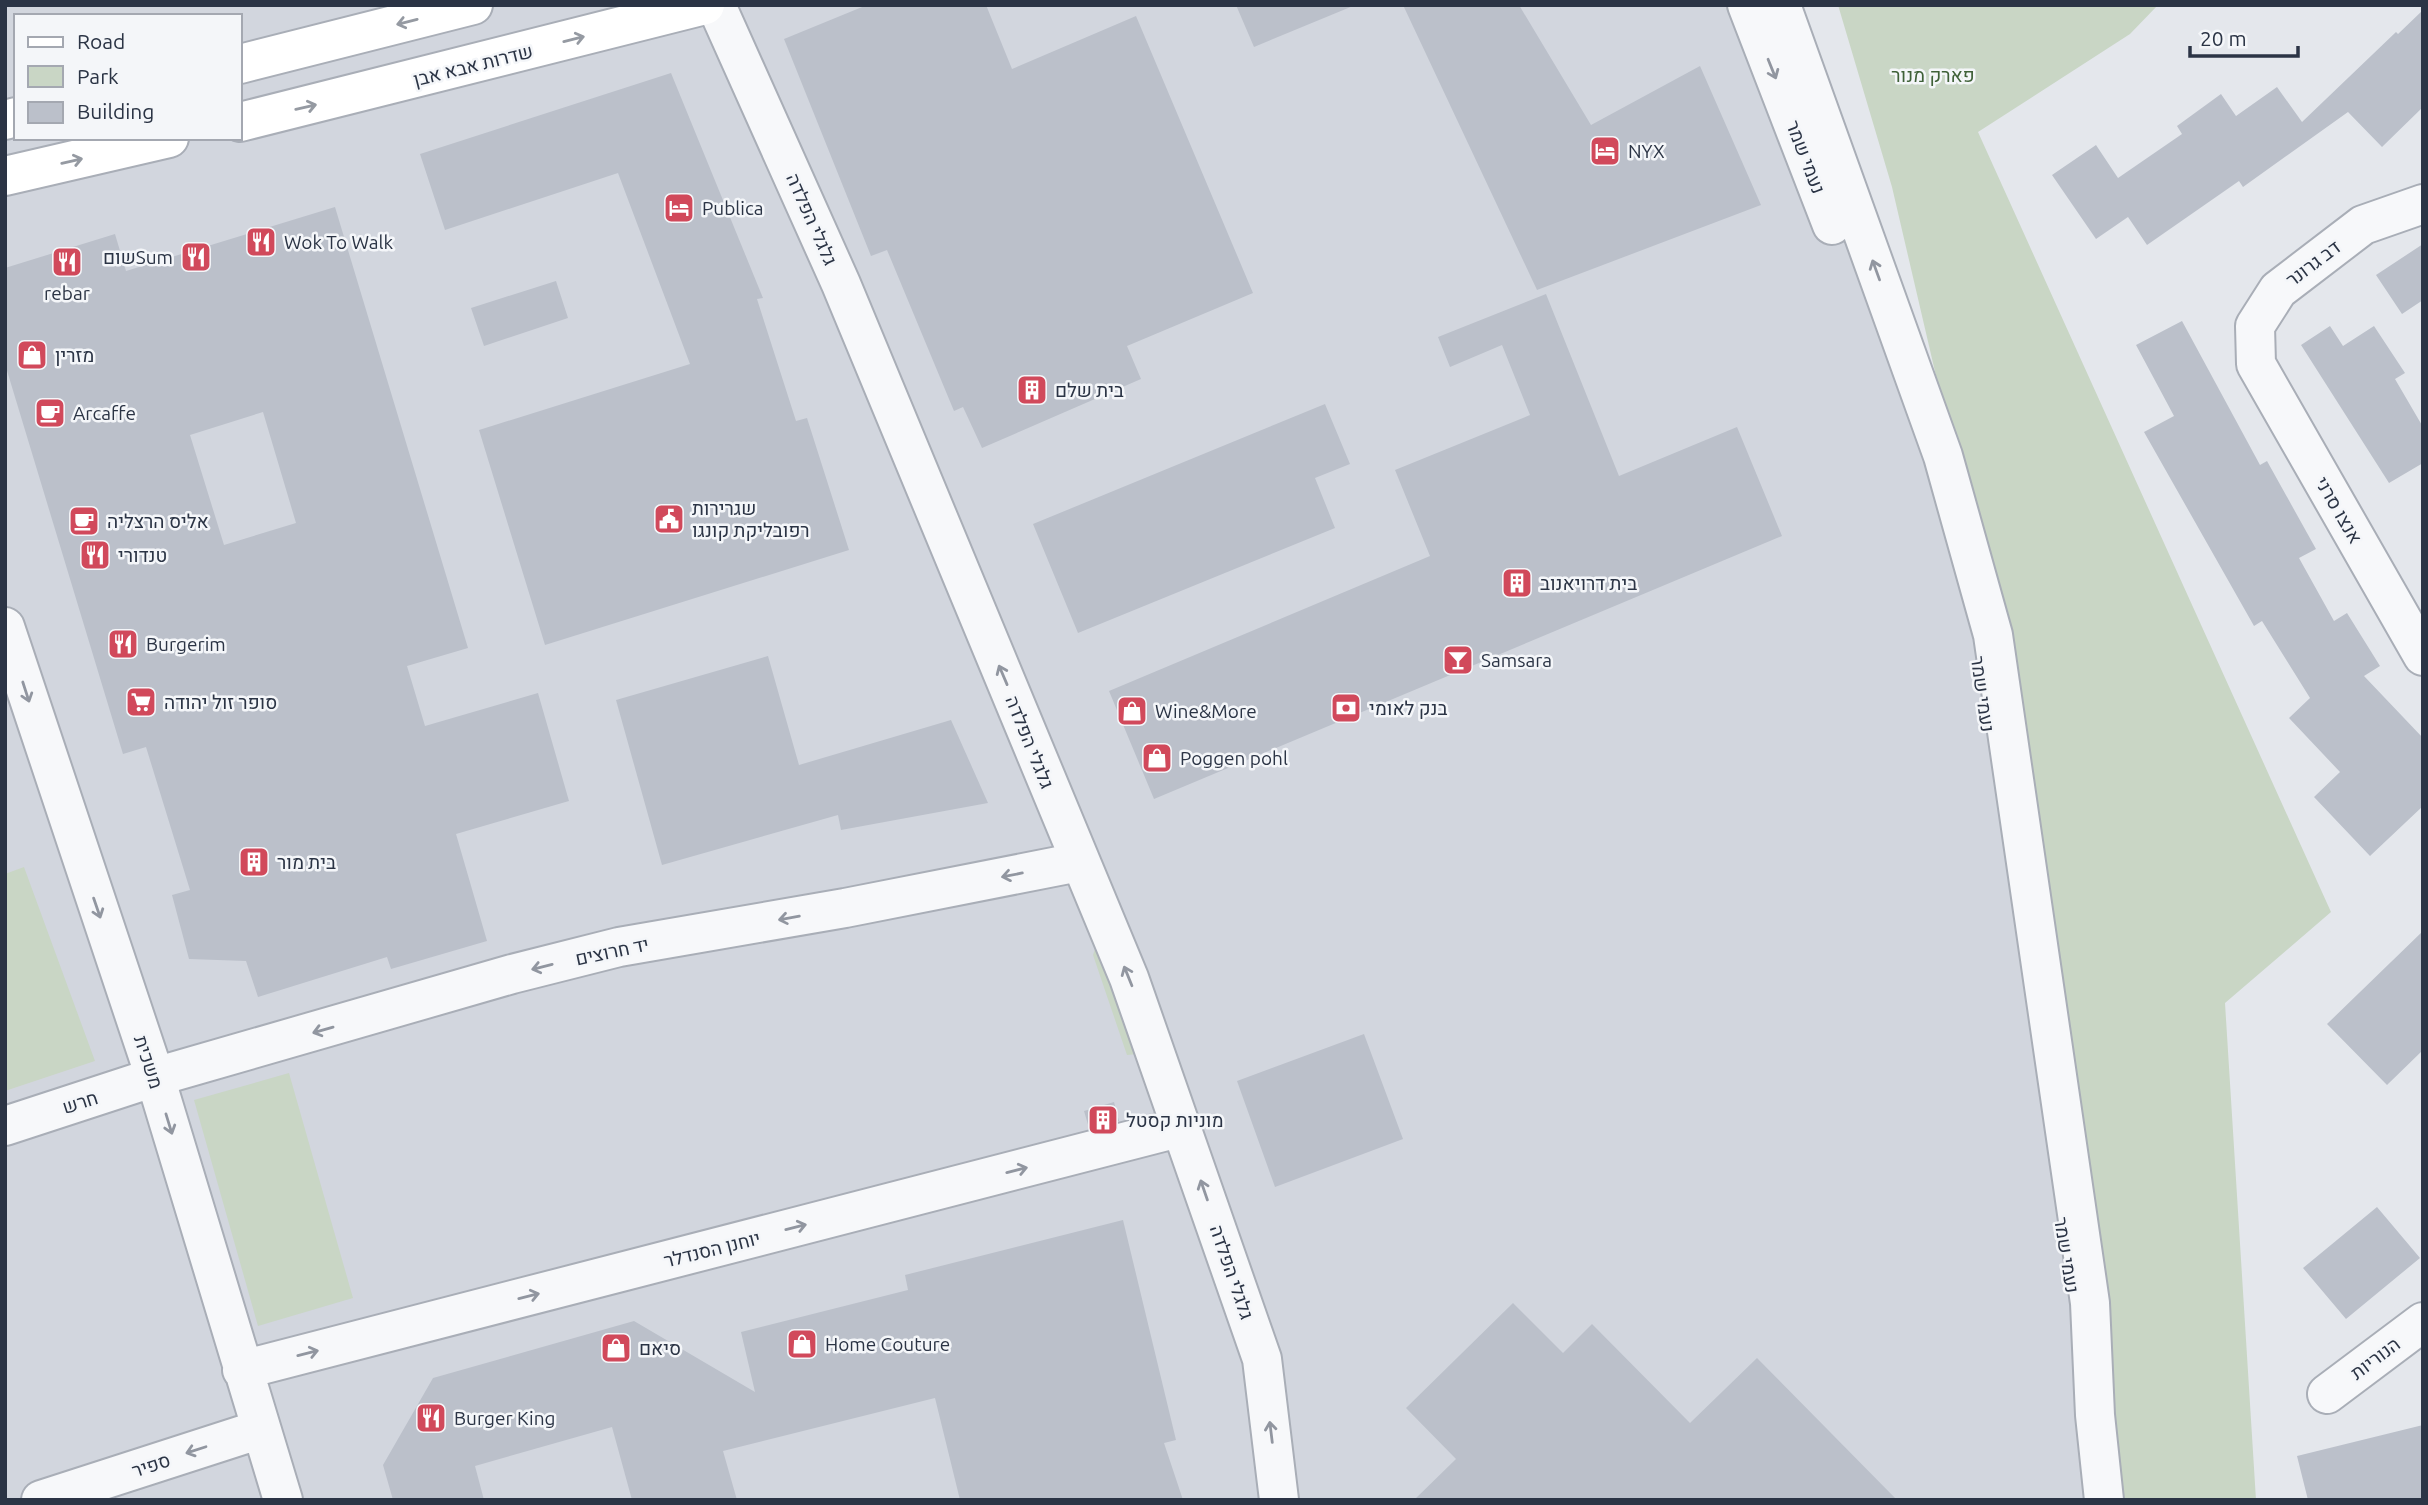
<svg xmlns="http://www.w3.org/2000/svg" width="2428" height="1505" font-family="Ubuntu,Heebo,sans-serif">
	<style>
		.built { fill: #d2d6de; fill-rule: evenodd }
		.green { fill: #c9d6c5 }
		.building { fill: #bbc0ca; fill-rule: evenodd }
		.lines { fill: none; stroke-linecap: round; stroke-linejoin: round }
		.minor-casing { stroke: #a9aeb7; stroke-width: 42 }
		.tertiary-casing { stroke: #a9aeb7; stroke-width: 42 }
		.secondary-casing { stroke: #a9aeb7; stroke-width: 42 }
		.minor { stroke: #f7f8fa; stroke-width: 38 }
		.tertiary { stroke: #f7f8fa; stroke-width: 38 }
		.secondary { stroke: #fff; stroke-width: 38 }
		.oneway { stroke: #959aa2 }
		.oneway2 { stroke: #9196a0 }
		.labels { text-anchor: middle; stroke-width: 5; stroke-linejoin: round; paint-order: stroke }
		.street-label { font-size: 19px; fill: #2b3445; stroke: #f4f6f9 }
		.park-label { font-size: 19px; fill: #3f6138; stroke: #f4f6f9 }
		.poi-label { font-size: 19px; fill: #2b3445; stroke: #f4f6f9; text-anchor: start }
	</style>
	<rect width="100%" height="100%" fill="#e4e7ec"/>
	<!-- built -->
	<path class="built" d="M 5,5 L 1781,5 L 1993,635 L 2104,1500 L 5,1500 ZM 16,16 L 240,16 L 240,138 L 16,138 Z"/>
	<!-- green -->
	<path class="green" d="M 1838,5 L 2158,5 L 2130,34 L 1978,132 L 2331,912 L 2225,1003 L 2256,1500 L 2109,1500 L 1998,642 L 1892,187 Z
		M 24,867 L 95,1061 L 5,1091 L 5,874 Z
		M 1096,946 L 1138,1054 L 1127,1055 L 1093,955 Z
		M 289,1073 L 353,1298 L 258,1326 L 194,1100 Z"/>
	<!-- building -->
	<path class="building" d="M 867,5 L 986,5 L 1012,69 L 1136,16 L 1253,293 L 1127,346 L 1141,379 L 982,448 L 963,407 L 954,411 L 887,250 L 871,256 L 784,39 Z
		M 1236,5 L 1353,5 L 1353,6 L 1254,47 Z
		M 1403,5 L 1519,5 L 1591,125 L 1700,66 L 1761,205 L 1537,290 Z
		M 2423,10 L 2423,107 L 2382,147 L 2348,112 L 2243,187 L 2239,181 L 2147,245 L 2128,217 L 2096,239 L 2052,175 L 2096,145 L 2118,178 L 2182,134 L 2177,126 L 2221,94 L 2236,116 L 2277,87 L 2302,122 L 2396,32 L 2398,34 Z
		M 671,73 L 763,298 L 757,299 L 796,421 L 807,418 L 849,550 L 545,645 L 479,430 L 690,364 L 618,173 L 445,230 L 420,154 Z
		M 335,207 L 468,648 L 407,666 L 425,726 L 538,693 L 569,801 L 456,834 L 487,941 L 391,969 L 387,957 L 258,997 L 246,961 L 189,959 L 172,895 L 190,890 L 146,747 L 123,754 L 5,364 L 5,268 L 115,234 L 126,271 ZM 263,412 L 296,523 L 224,545 L 190,435 Z
		M 2423,244 L 2423,300 L 2402,314 L 2376,275 Z
		M 556,281 L 568,318 L 484,346 L 471,308 Z
		M 1546,294 L 1619,476 L 1737,427 L 1782,536 L 1154,799 L 1109,691 L 1430,556 L 1395,470 L 1530,415 L 1502,345 L 1450,367 L 1438,337 Z
		M 2182,321 L 2260,465 L 2267,461 L 2316,549 L 2299,558 L 2334,621 L 2347,613 L 2380,666 L 2364,676 L 2423,738 L 2423,806 L 2370,856 L 2314,797 L 2340,772 L 2289,718 L 2310,698 L 2262,621 L 2254,626 L 2144,432 L 2174,416 L 2136,345 Z
		M 2330,326 L 2343,346 L 2374,326 L 2405,373 L 2395,379 L 2423,427 L 2423,463 L 2389,483 L 2301,345 Z
		M 1325,404 L 1350,464 L 1315,478 L 1335,528 L 1078,633 L 1033,524 Z
		M 768,656 L 799,765 L 951,720 L 988,803 L 841,830 L 838,815 L 662,865 L 616,700 Z
		M 2423,931 L 2423,1050 L 2387,1085 L 2327,1024 Z
		M 1364,1034 L 1403,1139 L 1275,1187 L 1237,1081 Z
		M 1114,1102 L 1119,1121 L 1089,1128 L 1084,1111 Z
		M 2377,1207 L 2420,1258 L 2346,1319 L 2303,1268 Z
		M 1123,1220 L 1176,1440 L 1164,1443 L 1183,1500 L 960,1500 L 935,1398 L 723,1451 L 737,1500 L 632,1500 L 612,1427 L 475,1466 L 484,1500 L 393,1500 L 383,1465 L 433,1378 L 634,1321 L 755,1392 L 741,1332 L 908,1290 L 905,1275 Z
		M 1513,1303 L 1563,1353 L 1592,1324 L 1690,1423 L 1757,1358 L 1897,1500 L 1414,1500 L 1456,1459 L 1406,1408 Z
		M 2423,1425 L 2423,1500 L 2308,1500 L 2297,1456 Z"/>
	<g class="lines">
		<!-- minor casing -->
		<g class="minor-casing">
			<path id="minor" d="M 716,5 L 841,284 L 1129,978 L 1262,1359 L 1279,1500
				M 2423,204 L 2363,225 L 2278,290 L 2255,326 L 2256,364 L 2423,656
				M 5,627 L 155,1077 L 283,1500
				M 5,1126 L 155,1077 L 512,974 L 619,947 L 845,908 L 1079,862
				M 242,1370 L 1182,1127
				M 2327,1394 L 2423,1322
				M 41,1500 L 261,1429"/>
		</g>
		<!-- tertiary casing -->
		<g class="tertiary-casing">
			<path id="tertiary" d="M 1747,5 L 1832,225
				M 1781,5 L 1943,456 L 1993,635 L 2090,1303 L 2095,1415 L 2104,1500"/>
		</g>
		<!-- secondary casing -->
		<g class="secondary-casing">
			<path id="secondary" d="M 240,64 L 473,5
				M 5,120 L 16,117
				M 240,122 L 705,5
				M 5,176 L 169,138"/>
		</g>
		<!-- minor -->
		<use href="#minor" class="minor"/>
		<!-- tertiary -->
		<use href="#tertiary" class="tertiary"/>
		<!-- secondary -->
		<use href="#secondary" class="secondary"/>
	</g>
	<!-- one-way arrows -->
	<defs><path id="oneway-shaft" d="M-6 0H5M1.5-3L5.5 0L1.5 3" fill="none" stroke-width="1.6" stroke-linecap="round" stroke-linejoin="round" transform="scale(1.75)"/></defs>
	<g class="oneway">
		<use href="#oneway-shaft" transform="translate(407 22) rotate(166)"/>
		<use href="#oneway-shaft" transform="translate(574 39) rotate(-14)"/>
		<use href="#oneway-shaft" transform="translate(306 107) rotate(-13)"/>
		<use href="#oneway-shaft" transform="translate(72 161) rotate(-13)"/>
	</g>
	<g class="oneway2">
		<use href="#oneway-shaft" transform="translate(1772 69) rotate(68)"/>
		<use href="#oneway-shaft" transform="translate(1876 270) rotate(-110)"/>
		<use href="#oneway-shaft" transform="translate(1003 675) rotate(-113)"/>
		<use href="#oneway-shaft" transform="translate(26 692) rotate(72)"/>
		<use href="#oneway-shaft" transform="translate(1012 875) rotate(169)"/>
		<use href="#oneway-shaft" transform="translate(97 908) rotate(71)"/>
		<use href="#oneway-shaft" transform="translate(789 918) rotate(170)"/>
		<use href="#oneway-shaft" transform="translate(542 967) rotate(166)"/>
		<use href="#oneway-shaft" transform="translate(1128 976) rotate(-112)"/>
		<use href="#oneway-shaft" transform="translate(323 1030) rotate(164)"/>
		<use href="#oneway-shaft" transform="translate(169 1124) rotate(73)"/>
		<use href="#oneway-shaft" transform="translate(1017 1170) rotate(-14)"/>
		<use href="#oneway-shaft" transform="translate(1204 1190) rotate(-109)"/>
		<use href="#oneway-shaft" transform="translate(796 1227) rotate(-14)"/>
		<use href="#oneway-shaft" transform="translate(529 1296) rotate(-14)"/>
		<use href="#oneway-shaft" transform="translate(308 1353) rotate(-14)"/>
		<use href="#oneway-shaft" transform="translate(1271 1432) rotate(-97)"/>
		<use href="#oneway-shaft" transform="translate(196 1450) rotate(162)"/>
	</g>
	<!-- icons -->
	<defs>
		<g id="hotel-square" transform="scale(1.575)"><rect x="-9" y="-9" width="18" height="18" rx="4" fill="#d1495b" stroke="#f4f6f9"/><path d="M-6-4.5h1.5V1H6V5H4.5V3h-9V5H-6ZM-4 0a1.8 1.8 0 1 1 3.6 0ZM.5 0V-2.5h3Q6-2.5 6 0Z" fill="#fff"/></g>
		<g id="restaurant-square" transform="scale(1.575)"><rect x="-9" y="-9" width="18" height="18" rx="4" fill="#d1495b" stroke="#f4f6f9"/><path d="M-5-6h1v4h1v-4h1v4h1v-4h1v5L-1.5 .5V6h-2V.5L-5-1ZM5-6V6H3V1.5H1.5Q1.5-4 5-6Z" fill="#fff"/></g>
		<g id="shop-square" transform="scale(1.575)"><rect x="-9" y="-9" width="18" height="18" rx="4" fill="#d1495b" stroke="#f4f6f9"/><path d="M-5-2.5h2.3a2.7 3.5 0 0 1 5.4 0H5L5.5 6h-11ZM-1.5-2.5h3a1.5 2.3 0 0 0-3 0Z" fill="#fff"/></g>
		<g id="building-square" transform="scale(1.575)"><rect x="-9" y="-9" width="18" height="18" rx="4" fill="#d1495b" stroke="#f4f6f9"/><path d="M-4-6H4V6H1V3H-1V6H-4ZM-2.5-4.3h1.7v1.8h-1.7ZM.8-4.3h1.7v1.8H.8ZM-2.5-1h1.7V.8h-1.7ZM.8-1h1.7V.8H.8Z" fill="#fff"/></g>
		<g id="cafe-square" transform="scale(1.575)"><rect x="-9" y="-9" width="18" height="18" rx="4" fill="#d1495b" stroke="#f4f6f9"/><path d="M-5.5-4.5H6V0H3Q3 3.5 0 3.5H-2.5Q-5.5 3.5-5.5 0ZM3-3.2v2h1.7v-2ZM-6 4.5H4V6H-6Z" fill="#fff"/></g>
		<g id="civic-square" transform="scale(1.575)"><rect x="-9" y="-9" width="18" height="18" rx="4" fill="#d1495b" stroke="#f4f6f9"/><path d="M-.6-6.5H3V-4.5H.6V-3L4-1V1h2V6H-6V1h2V-1L-.6-3ZM-1.2 2.5V6h2.4V2.5Z" fill="#fff"/></g>
		<g id="bar-square" transform="scale(1.575)"><rect x="-9" y="-9" width="18" height="18" rx="4" fill="#d1495b" stroke="#f4f6f9"/><path d="M-6-5H6L.8 .8V4.5H3.5V6h-7V4.5H-.8V.8Z" fill="#fff"/></g>
		<g id="supermarket-square" transform="scale(1.575)"><rect x="-9" y="-9" width="18" height="18" rx="4" fill="#d1495b" stroke="#f4f6f9"/><path d="M-6-5.5h2.5l.6 2H6L4.5 2H-2.5L-4.4-4H-6ZM-1.5 3.2a1.3 1.3 0 1 0 .1 0ZM3 3.2a1.3 1.3 0 1 0 .1 0Z" fill="#fff"/></g>
		<g id="bank-square" transform="scale(1.575)"><rect x="-9" y="-9" width="18" height="18" rx="4" fill="#d1495b" stroke="#f4f6f9"/><path d="M-6-4H6V4H-6ZM0-2.3a2.3 2.3 0 1 0 0 4.6a2.3 2.3 0 1 0 0-4.6Z" fill="#fff"/></g>
	</defs>
	<g fill-rule="evenodd">
		<use href="#hotel-square" x="1605" y="151"/>
		<use href="#hotel-square" x="679" y="208"/>
		<use href="#restaurant-square" x="261" y="242"/>
		<use href="#restaurant-square" x="196" y="257"/>
		<use href="#restaurant-square" x="67" y="262"/>
		<use href="#shop-square" x="32" y="355"/>
		<use href="#building-square" x="1032" y="390"/>
		<use href="#cafe-square" x="50" y="413"/>
		<use href="#civic-square" x="669" y="519"/>
		<use href="#cafe-square" x="84" y="521"/>
		<use href="#restaurant-square" x="95" y="555"/>
		<use href="#building-square" x="1517" y="583"/>
		<use href="#restaurant-square" x="123" y="644"/>
		<use href="#bar-square" x="1458" y="660"/>
		<use href="#supermarket-square" x="141" y="702"/>
		<use href="#bank-square" x="1346" y="708"/>
		<use href="#shop-square" x="1132" y="711"/>
		<use href="#shop-square" x="1157" y="758"/>
		<use href="#building-square" x="254" y="862"/>
		<use href="#building-square" x="1103" y="1120"/>
		<use href="#shop-square" x="802" y="1344"/>
		<use href="#shop-square" x="616" y="1348"/>
		<use href="#restaurant-square" x="431" y="1418"/>
	</g>
	<g class="labels">
		<!-- street labels -->
		<g class="street-label">
			<text transform="translate(473 65) rotate(-14)" y="7">שדרות אבא אבן</text>
			<text transform="translate(1806 157) rotate(69)" y="7">נעמי שמר</text>
			<text transform="translate(812 219) rotate(66)" y="7">גלגלי הפלדה</text>
			<text transform="translate(2313 263) rotate(-37)" y="7">דב גרונר</text>
			<text transform="translate(2339 510) rotate(60)" y="7">אנצו סרני</text>
			<text transform="translate(1983 694) rotate(82)" y="7">נעמי שמר</text>
			<text transform="translate(1030 742) rotate(68)" y="7">גלגלי הפלדה</text>
			<text transform="translate(612 951) rotate(-12)" y="7">יד חרוצים</text>
			<text transform="translate(149 1062) rotate(72)" y="7">משכית</text>
			<text transform="translate(80 1102) rotate(-18)" y="7">חרש</text>
			<text transform="translate(712 1249) rotate(-14)" y="7">יוחנן הסנדלר</text>
			<text transform="translate(2067 1255) rotate(81)" y="7">נעמי שמר</text>
			<text transform="translate(1232 1272) rotate(71)" y="7">גלגלי הפלדה</text>
			<text transform="translate(2375 1358) rotate(-37)" y="7">הנוריות</text>
			<text transform="translate(151 1465) rotate(-18)" y="7">ספיר</text>
		</g>
		<!-- park labels -->
		<g class="park-label">
			<text x="1933" y="82">פארק מנור</text>
		</g>
		<!-- poi labels -->
		<g class="poi-label">
			<text x="1628" y="158">NYX</text>
			<text x="702" y="215">Publica</text>
			<text x="284" y="249">Wok To Walk</text>
			<text x="173" y="264" text-anchor="end">שוםSum</text>
			<text x="67" y="300" text-anchor="middle">rebar</text>
			<text x="55" y="362">מזרין</text>
			<text x="1055" y="397">בית שלם</text>
			<text x="73" y="420">Arcaffe</text>
			<text x="692" y="515">שגרירות<tspan x="692" dy="22">רפובליקת קונגו</tspan></text>
			<text x="107" y="528">אליס הרצליה</text>
			<text x="118" y="562">טנדורי</text>
			<text x="1540" y="590">בית דרויאנוב</text>
			<text x="146" y="651">Burgerim</text>
			<text x="1481" y="667">Samsara</text>
			<text x="164" y="709">סופר זול יהודה</text>
			<text x="1369" y="715">בנק לאומי</text>
			<text x="1155" y="718">Wine&amp;More</text>
			<text x="1180" y="765">Poggen pohl</text>
			<text x="277" y="869">בית מור</text>
			<text x="1126" y="1127">מוניות קסטל</text>
			<text x="825" y="1351">Home Couture</text>
			<text x="639" y="1355">סיאם</text>
			<text x="454" y="1425">Burger King</text>
		</g>
	</g>
	<!-- border -->
	<rect width="2428" height="1505" fill="none" stroke="#2b3445" stroke-width="14"/>
	<!-- legend -->
	<rect x="14" y="14" width="228" height="126" fill="#f4f6f9" stroke="#a4a8b1" stroke-width="2"/>
	<rect x="28" y="37" width="35" height="10" fill="#ffffff" stroke="#a4a8b1" stroke-width="2"/>
	<text x="77" y="49" font-size="21" fill="#2b3445">Road</text>
	<rect x="28" y="66" width="35" height="21" fill="#c9d6c5" stroke="#a4a8b1" stroke-width="2"/>
	<text x="77" y="84" font-size="21" fill="#2b3445">Park</text>
	<rect x="28" y="102" width="35" height="21" fill="#bbc0ca" stroke="#a4a8b1" stroke-width="2"/>
	<text x="77" y="119" font-size="21" fill="#2b3445">Building</text>
	<!-- scale -->
	<path d="M2190 46v10h108v-10" fill="none" stroke="#2b3445" stroke-width="3.5"/>
	<text x="2200" y="46" font-size="21" fill="#2b3445" stroke="#f4f6f9" stroke-width="5" paint-order="stroke">20 m</text>
</svg>
